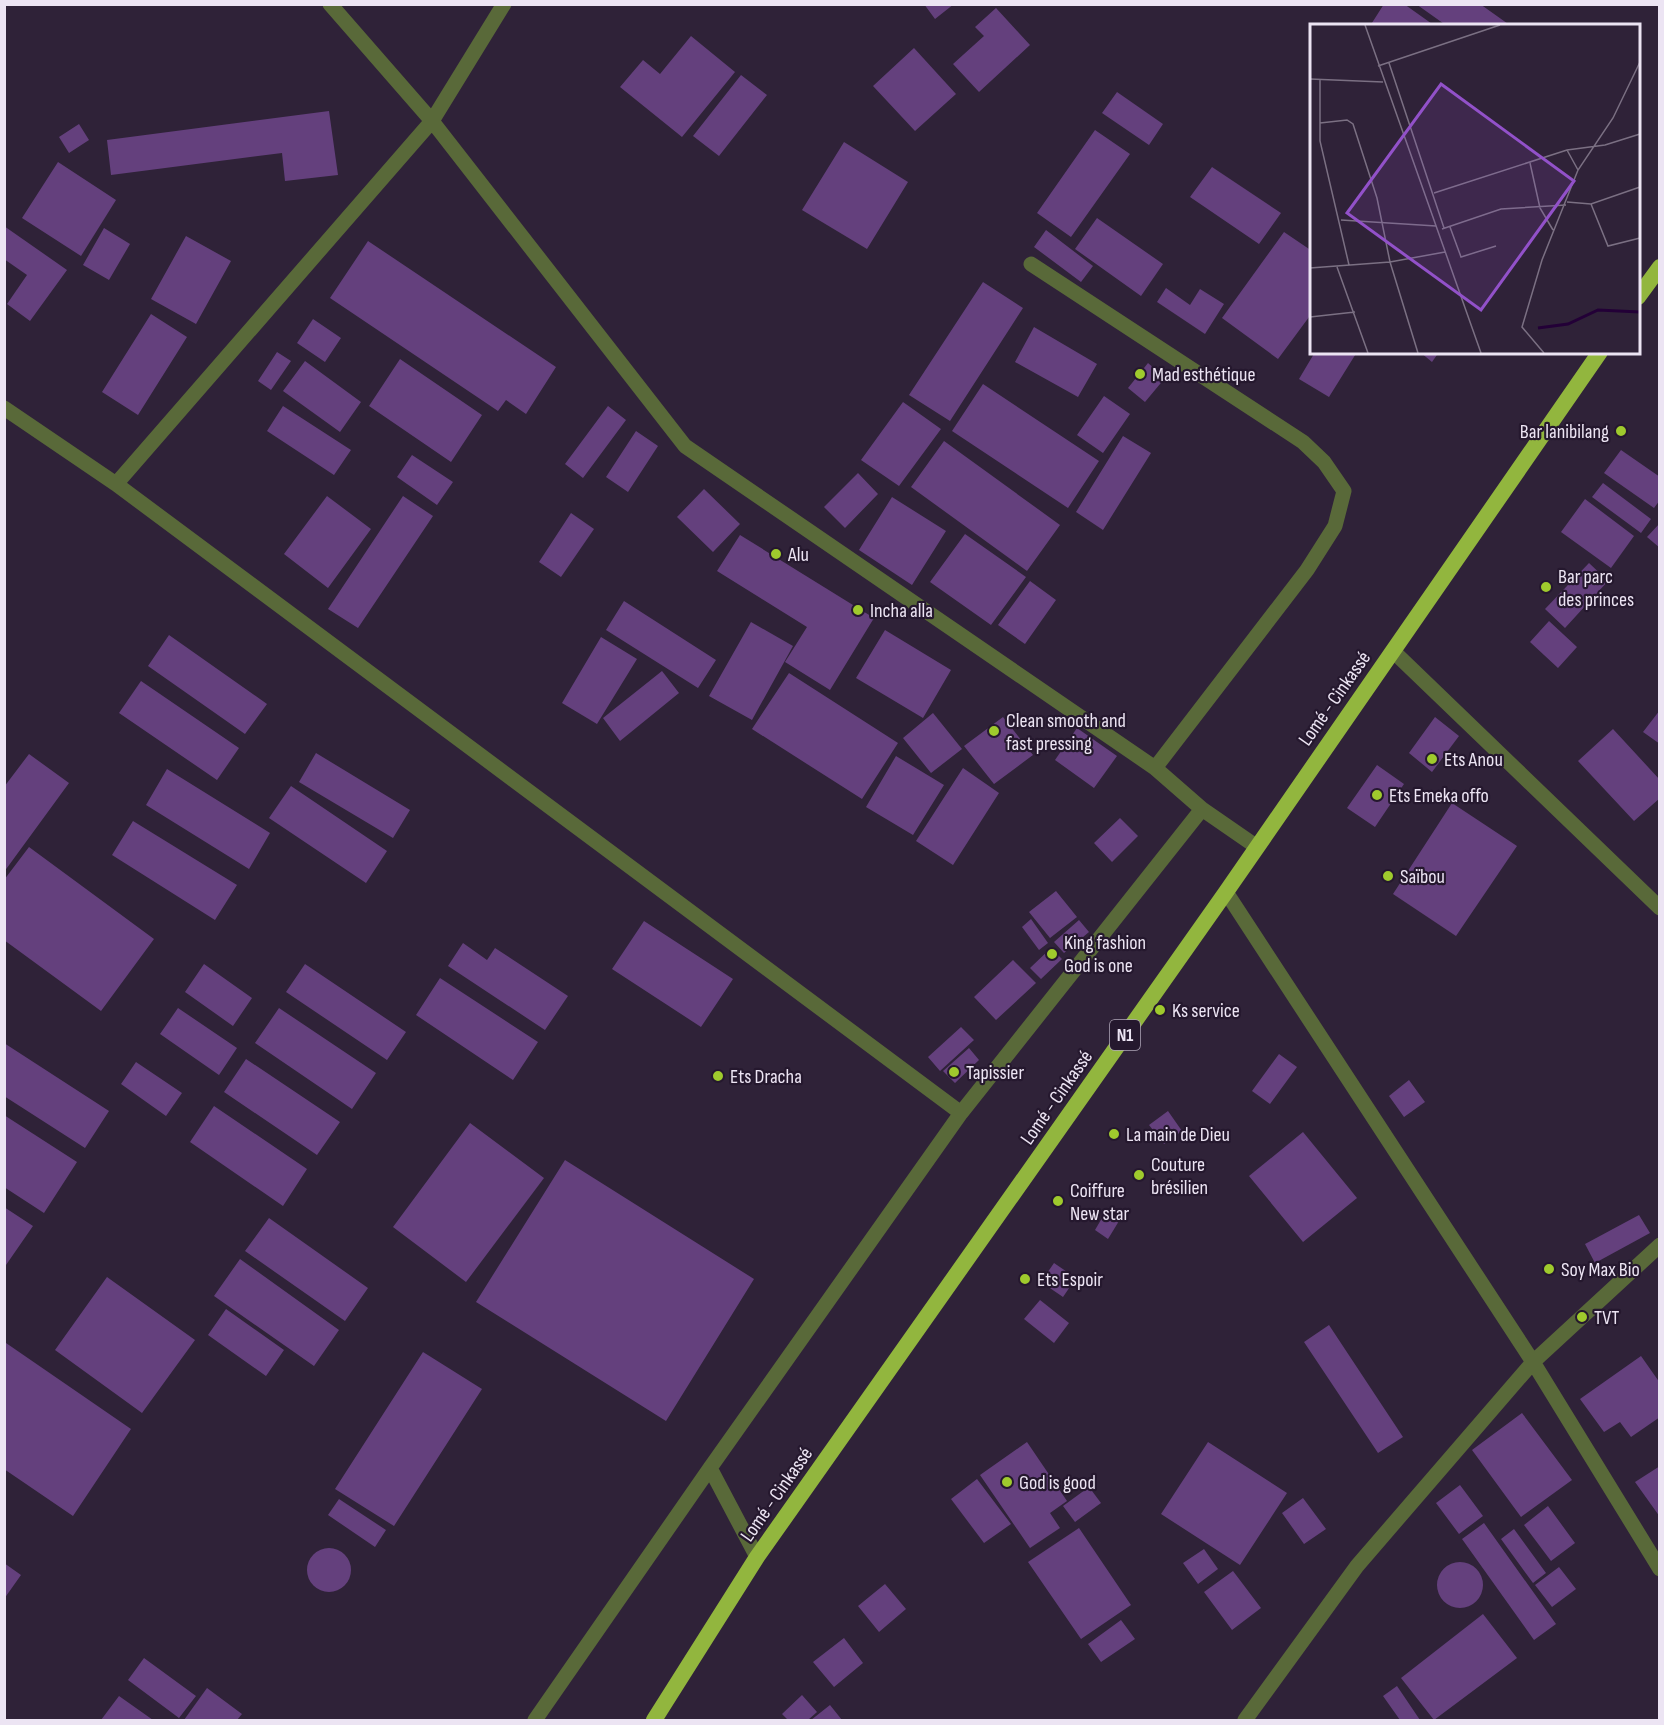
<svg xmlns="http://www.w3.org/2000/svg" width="1664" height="1725" font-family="'Sofia Sans Condensed',sans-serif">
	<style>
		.building { fill: #64407d }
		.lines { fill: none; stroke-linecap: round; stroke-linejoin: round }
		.minor { stroke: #596939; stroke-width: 15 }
		.trunk { stroke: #92b63e; stroke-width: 16 }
		.poi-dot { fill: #9fca2d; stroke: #25182e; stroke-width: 2 }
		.labels { text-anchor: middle; stroke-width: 4.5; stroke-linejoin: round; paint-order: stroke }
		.shield { fill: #25182e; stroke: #b0a7b8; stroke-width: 1.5 }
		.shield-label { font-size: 18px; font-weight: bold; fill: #ece4f3 }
		.poi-label { font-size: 20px; fill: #ece4f3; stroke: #25182e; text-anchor: start }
		.street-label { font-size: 20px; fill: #ece4f3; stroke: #25182e }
		.inset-river { fill: none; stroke: #230037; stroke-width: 3 }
		.inset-road { fill: none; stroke: #7b7083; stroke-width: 1.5 }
		.view { fill: #9251c9; fill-opacity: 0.15; stroke: #9251c9; stroke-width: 3 }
		.inset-edge { fill: none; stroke: #ece4f3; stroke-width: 3 }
	</style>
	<rect width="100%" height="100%" fill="#2f2238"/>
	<!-- building -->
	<path class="building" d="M 924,4 L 954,4 L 935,19 Z
		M 1384,4 L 1404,4 L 1435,26 L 1370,26 Z
		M 1416,4 L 1480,4 L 1511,26 L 1447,26 Z
		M 996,8 L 1030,45 L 979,92 L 953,64 L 984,36 L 975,27 Z
		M 691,36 L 735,72 L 682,137 L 620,87 L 643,60 L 660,74 Z
		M 914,48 L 956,94 L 915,131 L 873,86 Z
		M 741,75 L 767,95 L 719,156 L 693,136 Z
		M 1117,92 L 1163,124 L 1149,145 L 1102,113 Z
		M 329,111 L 338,175 L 285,181 L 282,153 L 111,175 L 107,140 Z
		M 79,124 L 89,140 L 69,153 L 59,137 Z
		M 1095,130 L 1130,154 L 1071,237 L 1037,213 Z
		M 844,142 L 908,182 L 867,249 L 802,210 Z
		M 58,162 L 116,200 L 81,256 L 22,218 Z
		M 1212,167 L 1281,213 L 1259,244 L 1190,197 Z
		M 1097,218 L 1163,264 L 1141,296 L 1075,249 Z
		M 4,226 L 67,270 L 30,321 L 7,304 L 27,275 L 4,259 Z
		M 104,228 L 130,244 L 109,280 L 83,265 Z
		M 1046,230 L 1093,266 L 1081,282 L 1034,247 Z
		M 1284,232 L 1312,251 L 1312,313 L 1278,359 L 1222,318 Z
		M 186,236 L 231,261 L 196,324 L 151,299 Z
		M 368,241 L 556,367 L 526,414 L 506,400 L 498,411 L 330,298 Z
		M 983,282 L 1023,308 L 950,421 L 909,395 Z
		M 1166,288 L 1190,305 L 1200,289 L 1224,304 L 1205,334 L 1157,302 Z
		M 151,314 L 187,337 L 138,415 L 102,392 Z
		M 313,319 L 341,338 L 325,362 L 297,343 Z
		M 1034,327 L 1097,364 L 1078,397 L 1015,362 Z
		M 277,352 L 291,361 L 271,390 L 258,381 Z
		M 1315,352 L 1357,352 L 1329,397 L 1299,379 Z
		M 1420,352 L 1439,352 L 1432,362 Z
		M 400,359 L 482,415 L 451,462 L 369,406 Z
		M 305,361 L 361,402 L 340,432 L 283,391 Z
		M 1148,363 L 1165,378 L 1145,402 L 1128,388 Z
		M 983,384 L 1099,461 L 1068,508 L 952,431 Z
		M 1104,396 L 1130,414 L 1103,453 L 1077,435 Z
		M 903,402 L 941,429 L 899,486 L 861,460 Z
		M 283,406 L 351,450 L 334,475 L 267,431 Z
		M 608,406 L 626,420 L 583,478 L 565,464 Z
		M 636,431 L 658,446 L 628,492 L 606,477 Z
		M 1123,436 L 1151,453 L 1103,530 L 1076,512 Z
		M 944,441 L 1060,525 L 1027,571 L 911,487 Z
		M 1621,450 L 1660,477 L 1660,500 L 1654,508 L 1604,473 Z
		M 412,455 L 453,482 L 437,505 L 397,477 Z
		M 858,473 L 878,494 L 845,528 L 824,507 Z
		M 1603,483 L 1651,519 L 1641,533 L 1592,497 Z
		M 704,489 L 740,524 L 713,552 L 677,517 Z
		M 327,496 L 371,529 L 328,588 L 284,554 Z
		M 403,496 L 433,516 L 358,628 L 328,609 Z
		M 892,497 L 946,531 L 912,585 L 859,550 Z
		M 1585,499 L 1634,536 L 1611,568 L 1561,532 Z
		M 571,513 L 594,529 L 561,577 L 539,562 Z
		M 1660,523 L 1660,548 L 1647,537 Z
		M 965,534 L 1026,577 L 991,625 L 930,582 Z
		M 740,535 L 874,618 L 830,690 L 785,662 L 807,627 L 717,571 Z
		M 1589,563 L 1608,581 L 1565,628 L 1545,609 Z
		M 1030,581 L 1056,600 L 1025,644 L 998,625 Z
		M 624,601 L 716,660 L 698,688 L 606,630 Z
		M 1549,621 L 1577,647 L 1558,668 L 1530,642 Z
		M 751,622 L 793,646 L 752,720 L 709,696 Z
		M 885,630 L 951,670 L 923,718 L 856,678 Z
		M 169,635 L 267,704 L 245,734 L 148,666 Z
		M 601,637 L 637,659 L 597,724 L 562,703 Z
		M 662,671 L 679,693 L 620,741 L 603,718 Z
		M 789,673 L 898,743 L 862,799 L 752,729 Z
		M 141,681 L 239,748 L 217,780 L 119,713 Z
		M 1660,710 L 1660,744 L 1643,732 Z
		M 933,713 L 962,749 L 931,773 L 903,738 Z
		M 1003,717 L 1033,755 L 994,784 L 964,746 Z
		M 1435,717 L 1459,736 L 1432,772 L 1409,753 Z
		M 1077,728 L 1117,756 L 1094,788 L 1055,760 Z
		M 1613,729 L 1660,780 L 1660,798 L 1634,821 L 1578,761 Z
		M 316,753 L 410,810 L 393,838 L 299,782 Z
		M 29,754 L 69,783 L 4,872 L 4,787 Z
		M 896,756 L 944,785 L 913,835 L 866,807 Z
		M 1377,765 L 1404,784 L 1375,827 L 1347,808 Z
		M 963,768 L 999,793 L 953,865 L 916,841 Z
		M 167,769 L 270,833 L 249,869 L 146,805 Z
		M 291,786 L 387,851 L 366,883 L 269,818 Z
		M 1452,803 L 1517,846 L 1456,936 L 1393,894 Z
		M 1120,818 L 1138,836 L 1112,862 L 1094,843 Z
		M 133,821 L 237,885 L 215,920 L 112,855 Z
		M 29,847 L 154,939 L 101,1011 L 4,940 L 4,880 Z
		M 1056,891 L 1077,917 L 1050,938 L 1029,912 Z
		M 1031,919 L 1048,943 L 1039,950 L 1022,927 Z
		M 1079,920 L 1089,932 L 1064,953 L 1054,942 Z
		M 644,921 L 733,979 L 701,1027 L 612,969 Z
		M 463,943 L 487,960 L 495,948 L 568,996 L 545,1030 L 448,966 Z
		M 1051,948 L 1062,959 L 1041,979 L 1030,968 Z
		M 1013,960 L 1036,983 L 996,1020 L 974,997 Z
		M 204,964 L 252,998 L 233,1026 L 185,992 Z
		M 305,964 L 406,1032 L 387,1060 L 286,992 Z
		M 440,978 L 538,1042 L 513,1080 L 416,1015 Z
		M 178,1008 L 237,1048 L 219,1075 L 160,1034 Z
		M 279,1008 L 376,1073 L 352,1109 L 255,1043 Z
		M 961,1027 L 974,1040 L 940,1071 L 928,1057 Z
		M 4,1043 L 109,1111 L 85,1148 L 4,1096 Z
		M 969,1048 L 979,1060 L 955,1083 L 943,1071 Z
		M 1279,1054 L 1297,1067 L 1270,1104 L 1252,1091 Z
		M 246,1059 L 340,1122 L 317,1155 L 224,1092 Z
		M 136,1062 L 182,1093 L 166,1116 L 121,1084 Z
		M 1409,1080 L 1425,1102 L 1404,1117 L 1389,1096 Z
		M 214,1106 L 307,1169 L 283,1206 L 190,1142 Z
		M 1168,1111 L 1182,1131 L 1164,1144 L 1149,1125 Z
		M 4,1115 L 77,1162 L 44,1213 L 4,1187 Z
		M 470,1123 L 544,1178 L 466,1282 L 393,1227 Z
		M 1303,1132 L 1357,1198 L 1303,1242 L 1249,1176 Z
		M 565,1160 L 754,1279 L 666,1421 L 476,1302 Z
		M 4,1207 L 33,1226 L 6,1265 L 4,1263 Z
		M 1105,1213 L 1119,1221 L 1108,1239 L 1095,1230 Z
		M 1639,1215 L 1650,1233 L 1595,1263 L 1585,1244 Z
		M 269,1218 L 368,1288 L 345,1321 L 245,1251 Z
		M 240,1259 L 339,1330 L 314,1366 L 214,1296 Z
		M 1054,1263 L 1076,1278 L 1063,1297 L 1041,1282 Z
		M 107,1277 L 195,1340 L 142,1413 L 55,1350 Z
		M 1040,1300 L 1069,1323 L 1054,1343 L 1024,1319 Z
		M 226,1309 L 284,1350 L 266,1376 L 208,1335 Z
		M 1329,1325 L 1403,1437 L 1378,1453 L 1304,1342 Z
		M 6,1343 L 131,1429 L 73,1516 L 4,1469 Z
		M 423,1352 L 482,1389 L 394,1526 L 335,1489 Z
		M 1641,1356 L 1660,1383 L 1660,1417 L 1631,1437 L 1620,1422 L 1604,1432 L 1580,1399 Z
		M 1522,1413 L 1572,1480 L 1521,1517 L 1472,1450 Z
		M 1027,1442 L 1067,1501 L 1050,1513 L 1060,1528 L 1030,1548 L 980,1475 Z
		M 1208,1442 L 1287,1493 L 1240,1565 L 1161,1514 Z
		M 1660,1466 L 1660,1517 L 1635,1482 Z
		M 977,1479 L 1011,1524 L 984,1543 L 951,1499 Z
		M 1460,1485 L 1483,1516 L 1459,1534 L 1436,1503 Z
		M 1089,1487 L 1101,1503 L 1075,1522 L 1063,1506 Z
		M 1303,1498 L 1326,1529 L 1304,1544 L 1282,1513 Z
		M 339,1499 L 386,1530 L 375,1547 L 328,1515 Z
		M 1548,1506 L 1575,1543 L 1551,1561 L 1524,1525 Z
		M 1484,1523 L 1556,1624 L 1534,1640 L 1462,1539 Z
		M 1079,1528 L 1131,1605 L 1081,1639 L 1028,1562 Z
		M 1514,1529 L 1546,1573 L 1533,1583 L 1501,1539 Z
		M307 1570a22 22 0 1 1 44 0a22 22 0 1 1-44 0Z
		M 1204,1549 L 1218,1569 L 1198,1584 L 1183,1563 Z
		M1437 1585a23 23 0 1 1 46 0a23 23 0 1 1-46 0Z
		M 4,1563 L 21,1575 L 4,1599 Z
		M 1559,1567 L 1576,1589 L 1552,1607 L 1535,1585 Z
		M 1233,1571 L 1261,1608 L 1232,1630 L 1204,1592 Z
		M 885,1584 L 906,1609 L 879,1632 L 858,1606 Z
		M 1483,1614 L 1517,1658 L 1434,1720 L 1401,1678 Z
		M 1121,1620 L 1135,1639 L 1101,1662 L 1088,1644 Z
		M 844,1638 L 863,1663 L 834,1687 L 813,1662 Z
		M 144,1658 L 196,1696 L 179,1718 L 128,1680 Z
		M 1397,1686 L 1420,1720 L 1400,1720 L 1383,1696 Z
		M 207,1688 L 242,1714 L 237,1720 L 184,1720 Z
		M 802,1695 L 817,1712 L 808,1720 L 788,1720 L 782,1714 Z
		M 119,1696 L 153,1720 L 101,1720 Z
		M 830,1705 L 842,1720 L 811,1720 Z"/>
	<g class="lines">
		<!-- minor -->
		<path class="minor" d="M 330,4 L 432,121 L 685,446 L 1155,768 L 1202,809 L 1257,847
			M 1031,264 L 1303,442 L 1324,462 L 1344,491 L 1335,526 L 1307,570 L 1155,768
			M 4,408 L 116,484 L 961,1113
			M 116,484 L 432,121 L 504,4
			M 1393,651 L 1660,908
			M 1226,892 L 1533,1362 L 1660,1569
			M 710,1468 L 757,1557
			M 535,1720 L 710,1468 L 961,1113 L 1202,809
			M 1245,1720 L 1357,1566 L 1533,1362 L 1660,1245"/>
		<!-- trunk -->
		<path class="trunk" d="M 1638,297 L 1660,267
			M 654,1720 L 757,1557 L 1226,892 L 1600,352"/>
	</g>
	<!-- markers -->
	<g class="poi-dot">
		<circle cx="1140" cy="374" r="6"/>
		<circle cx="1621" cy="431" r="6"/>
		<circle cx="776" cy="554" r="6"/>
		<circle cx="1546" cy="587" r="6"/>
		<circle cx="858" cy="610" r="6"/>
		<circle cx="994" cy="731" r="6"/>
		<circle cx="1432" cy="759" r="6"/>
		<circle cx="1377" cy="795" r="6"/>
		<circle cx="1388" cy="876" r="6"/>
		<circle cx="1052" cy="954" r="6"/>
		<circle cx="1160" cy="1010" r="6"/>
		<circle cx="954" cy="1072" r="6"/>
		<circle cx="718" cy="1076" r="6"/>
		<circle cx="1114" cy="1134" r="6"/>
		<circle cx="1139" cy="1175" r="6"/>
		<circle cx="1058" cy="1201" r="6"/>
		<circle cx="1549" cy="1269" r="6"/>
		<circle cx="1025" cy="1279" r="6"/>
		<circle cx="1582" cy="1317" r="6"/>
		<circle cx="1007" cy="1482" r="6"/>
	</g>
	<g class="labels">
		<!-- shield labels -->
		<rect class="shield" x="1110" y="1020" width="30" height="30" rx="4.5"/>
		<g class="shield-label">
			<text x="1125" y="1041">N1</text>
		</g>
		<!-- poi labels -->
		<g class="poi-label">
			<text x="1152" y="381">Mad esthétique</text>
			<text x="1609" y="438" text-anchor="end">Bar lanibilang</text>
			<text x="788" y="561">Alu</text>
			<text x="1558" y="583">Bar parc<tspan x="1558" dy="23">des princes</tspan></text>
			<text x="870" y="617">Incha alla</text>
			<text x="1006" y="727">Clean smooth and<tspan x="1006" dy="23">fast pressing</tspan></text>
			<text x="1444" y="766">Ets Anou</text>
			<text x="1389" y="802">Ets Emeka offo</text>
			<text x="1400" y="883">Saïbou</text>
			<text x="1064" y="949">King fashion<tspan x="1064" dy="23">God is one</tspan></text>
			<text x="1172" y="1017">Ks service</text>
			<text x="966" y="1079">Tapissier</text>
			<text x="730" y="1083">Ets Dracha</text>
			<text x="1126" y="1141">La main de Dieu</text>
			<text x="1151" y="1171">Couture<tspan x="1151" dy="23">brésilien</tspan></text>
			<text x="1070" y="1197">Coiffure<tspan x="1070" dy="23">New star</tspan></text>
			<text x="1561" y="1276">Soy Max Bio</text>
			<text x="1037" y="1286">Ets Espoir</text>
			<text x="1594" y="1324">TVT</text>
			<text x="1019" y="1489">God is good</text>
		</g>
		<!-- street labels -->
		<g class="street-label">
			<text transform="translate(1334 698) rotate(-55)" y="7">Lomé - Cinkassé</text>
			<text transform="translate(1056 1097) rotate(-55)" y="7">Lomé - Cinkassé</text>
			<text transform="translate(776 1494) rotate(-55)" y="7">Lomé - Cinkassé</text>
		</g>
	</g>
	<!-- overview -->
	<g transform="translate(1310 24)">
		<rect width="330" height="330" fill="#2f2238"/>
		<path class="inset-river" d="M 228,304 L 258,300 L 288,286 L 330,288"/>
		<path class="inset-road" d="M 55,1 L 171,329M 79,39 L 134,204M 68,42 L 190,1M 0,55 L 73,58M 10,56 L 10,117 L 39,241M 10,99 L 37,96 L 43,100 L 67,174 L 80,238 L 108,329M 257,126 L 268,146M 220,139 L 230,184 L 243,206M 124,169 L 257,126 L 295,121 L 330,110M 257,178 L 281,180 L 330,163M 281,180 L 298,222 L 330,214M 31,196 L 126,202M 140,203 L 151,233 L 186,222M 132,205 L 191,185 L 256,181M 27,243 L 58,329M 0,244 L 80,238 L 135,228M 0,293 L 45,288M 234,329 L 212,303 L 232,236 L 268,146 L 303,94 L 330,38"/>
		<path class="view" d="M 131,60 L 264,157 L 171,286 L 37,189 Z"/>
		<rect width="330" height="330" class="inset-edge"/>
	</g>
	<!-- border -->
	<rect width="1664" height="1725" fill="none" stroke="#ece4f3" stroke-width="12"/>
</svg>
